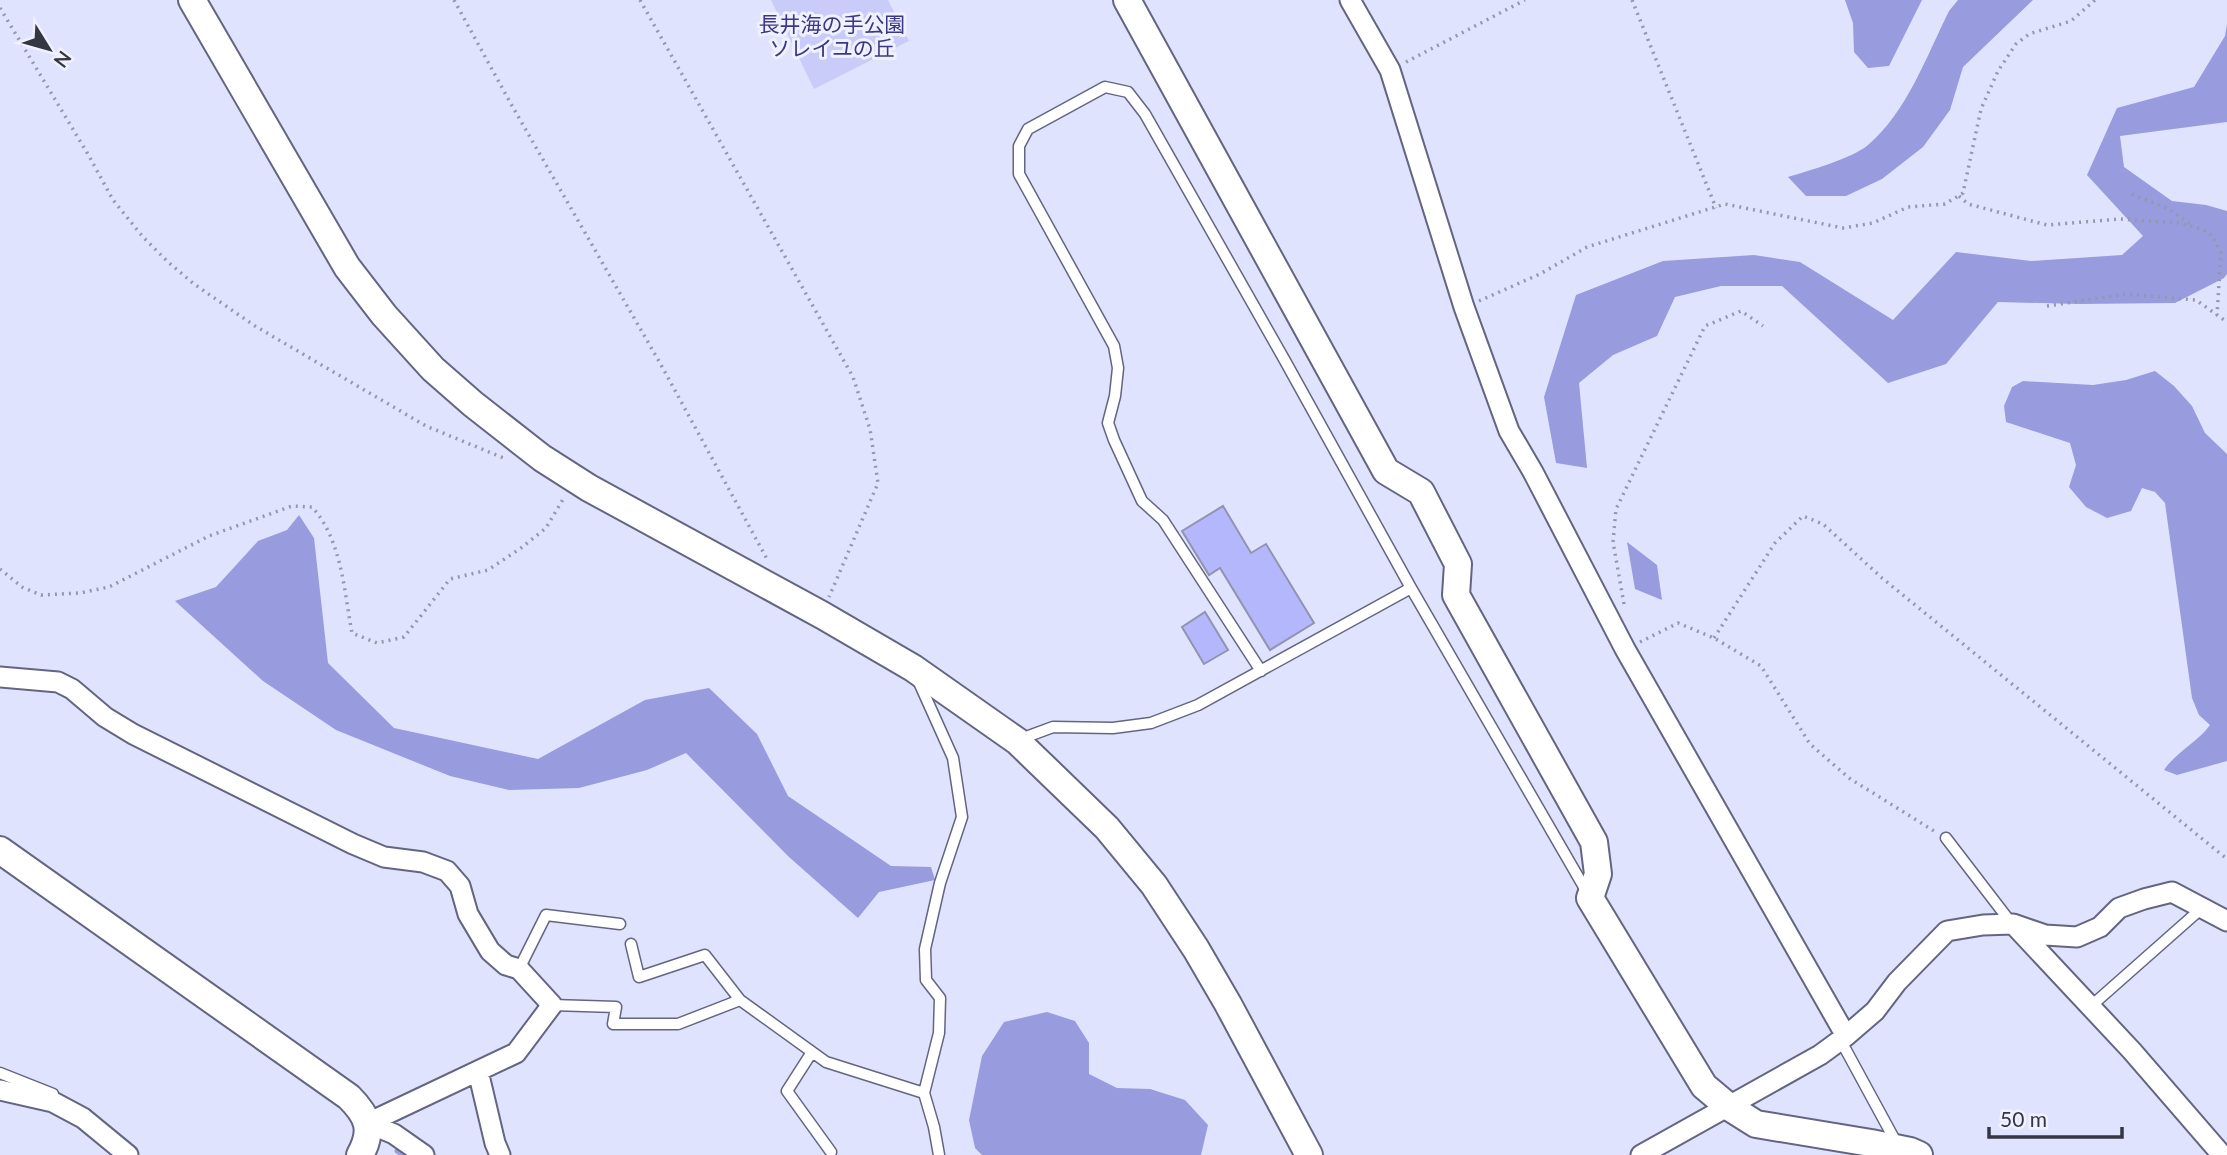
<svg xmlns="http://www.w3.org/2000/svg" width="2227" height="1155" font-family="Lato,'Noto Sans JP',sans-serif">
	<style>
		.green { fill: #c9ccf8 }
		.forest { fill: #989bdd }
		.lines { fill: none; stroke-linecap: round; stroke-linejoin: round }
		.stream { stroke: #9b9de0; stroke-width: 5 }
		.building { fill: #b4b7fc; stroke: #9193b1; stroke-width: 2 }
		.lane-casing { stroke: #636581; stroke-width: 13 }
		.street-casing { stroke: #636581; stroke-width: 23 }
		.secondary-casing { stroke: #636581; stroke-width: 30 }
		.path { stroke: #9597ab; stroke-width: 3.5; stroke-dasharray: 2 5; stroke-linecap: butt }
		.lane { stroke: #fff; stroke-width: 10 }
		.street { stroke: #fff; stroke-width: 19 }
		.secondary { stroke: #fff; stroke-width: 26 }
		.labels { text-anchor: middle; stroke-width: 6; stroke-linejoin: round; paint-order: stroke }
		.park-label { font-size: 21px; fill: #3c3785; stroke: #f0f1fe }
	</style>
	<rect width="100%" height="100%" fill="#e0e3fd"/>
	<!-- green -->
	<path class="green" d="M 771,0 L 888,0 L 909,41 L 814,89 Z"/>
	<!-- forest -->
	<path class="forest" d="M 1845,0 L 1922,0 L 1889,66 L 1868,68 L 1854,52 L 1853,23 Z
		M 1958,0 L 2033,0 L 1963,67 L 1950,110 L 1923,147 L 1882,179 L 1846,196 L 1806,196 L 1788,177 C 1808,171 1853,158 1868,145 C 1907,112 1927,55 1949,11 Z
		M 2227,24 L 2227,122 L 2120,136 L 2124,167 L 2172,201 L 2206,205 L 2227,211 L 2227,274 L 2224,278 L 2175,303 L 2079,304 L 1998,302 L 1946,364 L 1888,383 L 1782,286 L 1721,286 L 1675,297 L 1657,336 L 1613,355 L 1579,383 L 1587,468 L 1556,463 L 1544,397 L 1576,295 L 1663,261 L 1754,255 L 1800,262 L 1893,320 L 1956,252 L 2031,261 L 2122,255 L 2143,236 L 2087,175 L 2117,108 L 2194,87 L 2225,36 Z
		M 2155,371 L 2174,386 L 2192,406 L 2205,433 L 2227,454 L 2227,761 L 2177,775 L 2164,770 C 2176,752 2197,743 2210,725 L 2199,715 L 2192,698 L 2165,503 L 2155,492 L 2142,488 L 2131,511 L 2107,518 L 2086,507 L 2069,487 L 2076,465 L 2070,443 L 2006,422 L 2004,406 L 2012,387 L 2023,381 L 2093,385 L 2126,380 Z
		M 299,515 L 314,538 L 328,663 L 394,728 L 538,759 L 645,700 L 709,688 L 757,734 L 788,796 L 891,866 L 931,867 L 935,880 L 879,892 L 858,918 L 789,857 L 686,753 L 647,770 L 579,788 L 509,790 L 450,776 L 336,730 L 263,681 L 175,601 L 216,587 L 258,541 L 287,530 Z
		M 1627,542 L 1657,565 L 1662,600 L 1635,589 Z
		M 1047,1012 L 1075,1021 L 1089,1043 L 1089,1074 L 1117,1088 L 1150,1089 L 1185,1100 L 1208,1125 L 1201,1155 L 982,1155 L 975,1148 L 969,1120 L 982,1056 L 1004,1022 Z"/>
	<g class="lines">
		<!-- stream -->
		<path class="stream" d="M 397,1151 L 403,1155"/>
	</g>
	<!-- building -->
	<path class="building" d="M 1223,506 L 1251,553 L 1266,544 L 1314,623 L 1270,650 L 1220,568 L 1209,575 L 1182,531 Z
		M 1205,612 L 1228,650 L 1204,664 L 1182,627 Z"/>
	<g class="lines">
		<!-- lane casing -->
		<g class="lane-casing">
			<path id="lane" d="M 1261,671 L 1163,520 L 1142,501 L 1114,440 L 1108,423 L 1115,396 L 1118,368 L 1114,346 L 1019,174 L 1019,146 L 1028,129 L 1105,87 L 1128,92 L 1145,114 L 1284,359 L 1411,588 L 1588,894
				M 917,678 L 953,758 L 962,817 L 940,883 L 925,949 L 926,980 L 940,998 L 939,1033 L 924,1093
				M 1018,740 L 1053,727 L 1113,728 L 1151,723 L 1198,705 L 1411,588
				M 1946,838 L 2012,924
				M 631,944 L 639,977 L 705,955 L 740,1000
				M 519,969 L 546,915 L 620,924
				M 552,1005 L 616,1007 L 613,1024 L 678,1024 L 740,1000 L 826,1062 L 924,1093 L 934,1127 L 939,1155
				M 2090,1007 L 2202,908
				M 1841,1041 L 1897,1144
				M 812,1052 L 787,1091 L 831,1152
				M 0,1073 L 53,1094"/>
		</g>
		<!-- street casing -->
		<g class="street-casing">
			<path id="street" d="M 1350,0 L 1390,70 L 1464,307 L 1509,431 L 1533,472 L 1625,649 L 1846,1036
				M 0,677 L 58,682 L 72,689 L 105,717 L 133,734 L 353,844 L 384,857 L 423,862 L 447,871 L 460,886 L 468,914 L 490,951 L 506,965 L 519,969 L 552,1005 L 516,1053 L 368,1123
				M 2016,927 L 2132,1051 L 2222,1155
				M 478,1071 L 495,1143 L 500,1155
				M 0,1090 L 53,1102 L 83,1118 L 128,1155
				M 368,1123 L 394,1134 L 424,1155
				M 1641,1155 L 1820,1055 L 1846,1036 L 1875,1011 L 1897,982 L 1947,931 L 1983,925 L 2013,924 L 2045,935 L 2077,937 L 2100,927 L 2119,908 L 2144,899 L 2172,892 L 2227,921"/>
		</g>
		<!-- secondary casing -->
		<g class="secondary-casing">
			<path id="secondary" d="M 192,0 L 347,267 L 384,315 L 433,369 L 473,404 L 542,458 L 589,488 L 822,615 L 913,668 L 1017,741 L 1107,828 L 1154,885 L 1196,949 L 1228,1004 L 1309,1155
				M 1127,0 L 1386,471 L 1421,492 L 1458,564 L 1456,595 L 1594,842 L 1598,874 L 1590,898 L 1704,1086 L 1729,1107 L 1756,1124 L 1871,1143 L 1910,1151 L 1919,1155
				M 0,850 L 349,1097 C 368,1116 374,1130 360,1155"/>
		</g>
		<!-- path -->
		<path class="path" d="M 454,0 L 511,104 L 660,363 L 767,559
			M 640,0 L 853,377 L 870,429 L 878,483 L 829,597
			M 1632,0 L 1716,208
			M 0,8 L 89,156 L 113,200 L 143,237 L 168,262 L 194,284 L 255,326 L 337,374 L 426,426 L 506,459
			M 1406,62 L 1525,0
			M 2132,194 L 2169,209 L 2193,226
			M 1959,196 L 1968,204 L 2047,225 L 2120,219 L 2178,223 L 2202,229 L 2213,236 L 2221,253 L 2217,315
			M 1479,301 L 1540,274 L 1587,247 L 1725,204 L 1843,228 L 1873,223 L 1908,207 L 1945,204 L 1963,193 L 1981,109 L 1998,71 L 2016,44 L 2029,34 L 2071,21 L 2095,0
			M 2047,306 L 2126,294 L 2196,300 L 2227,322
			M 0,569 L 22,587 L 41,595 L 80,593 L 109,587 L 209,536 L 292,506 L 312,507 C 342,540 344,591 352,633 L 377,643 L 404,637 L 450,579 L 488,570 L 521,548 L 546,528 L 565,496
			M 1624,604 L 1613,542 L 1616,509 L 1705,326 L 1741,311 L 1763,326
			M 1714,638 L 1775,543 L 1803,516 L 1823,524 L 1882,578 L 2227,859
			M 1640,642 L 1678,623 L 1714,638 L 1761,666 L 1810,744 L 1849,778 L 1934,831"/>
		<!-- lane -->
		<use href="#lane" class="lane"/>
		<!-- street -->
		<use href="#street" class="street"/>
		<!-- secondary -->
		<use href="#secondary" class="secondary"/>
	</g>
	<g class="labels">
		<!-- park labels -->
		<g class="park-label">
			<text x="832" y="32">長井海の手公園<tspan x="832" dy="24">ソレイユの丘</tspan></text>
		</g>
	</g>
	<!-- north arrow -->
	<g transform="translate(49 49) rotate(127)" stroke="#f0f1fe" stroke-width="5" paint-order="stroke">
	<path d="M0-5L12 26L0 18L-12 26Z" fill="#353643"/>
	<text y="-10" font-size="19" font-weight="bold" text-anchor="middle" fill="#353643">N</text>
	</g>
	<!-- scale -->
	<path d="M1989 1127v10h133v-10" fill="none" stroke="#353643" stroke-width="3.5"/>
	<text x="2000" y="1127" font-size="21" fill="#353643" stroke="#f0f1fe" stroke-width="5" paint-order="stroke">50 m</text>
</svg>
